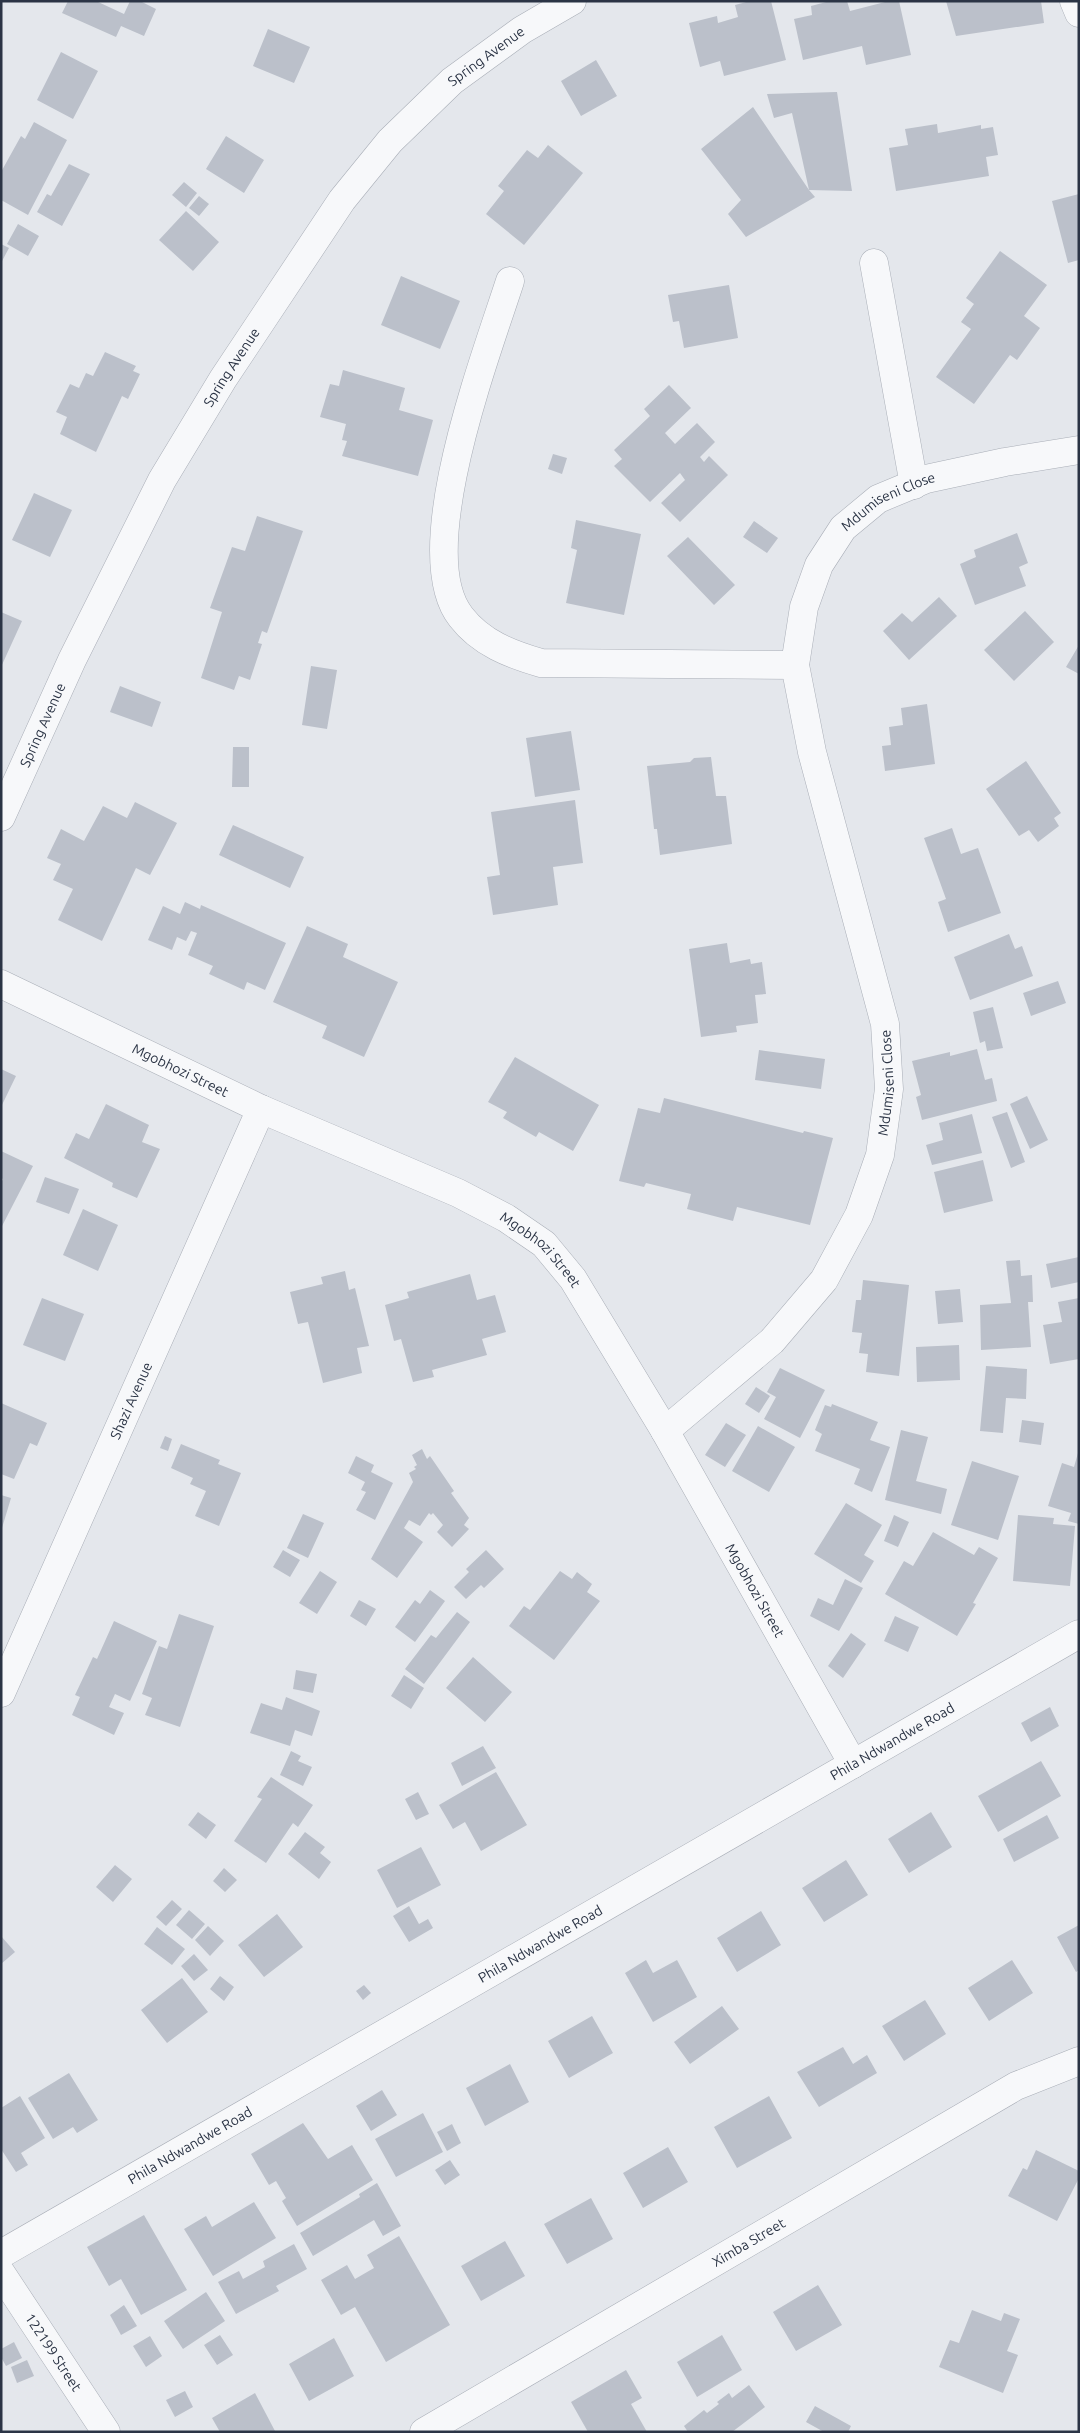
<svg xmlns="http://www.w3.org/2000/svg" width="1080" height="2433" font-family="Ubuntu,sans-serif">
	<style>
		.building { fill: #bbc0ca }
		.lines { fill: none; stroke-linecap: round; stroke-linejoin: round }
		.street-casing { stroke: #a9aeb7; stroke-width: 29 }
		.street { stroke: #f7f8fa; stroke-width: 28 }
		.labels { text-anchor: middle; stroke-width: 5; stroke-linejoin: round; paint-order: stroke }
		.street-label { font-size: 14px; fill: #2b3445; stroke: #f4f6f9 }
	</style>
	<rect width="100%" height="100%" fill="#e4e7ec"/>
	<!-- building -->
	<path class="building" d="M 68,1 L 96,1 L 124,14 L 130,1 L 140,1 L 156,9 L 144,36 L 121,26 L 116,37 L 62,13 Z
		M 750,1 L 771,1 L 786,60 L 724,76 L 720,61 L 700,67 L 689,23 L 717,16 L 718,23 L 738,17 L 735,5 Z
		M 830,1 L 847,1 L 850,11 L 889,1 L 899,1 L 911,55 L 866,65 L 862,46 L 803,60 L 794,19 L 812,15 L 811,6 Z
		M 946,1 L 1041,1 L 1044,23 L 956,36 Z
		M 268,29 L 310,47 L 294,83 L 253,66 Z
		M 61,52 L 98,71 L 73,119 L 37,100 Z
		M 596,60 L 617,96 L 581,116 L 561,81 Z
		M 837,92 L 852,191 L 809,190 L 815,197 L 746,237 L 728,214 L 741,200 L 701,149 L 753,107 L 809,190 L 792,113 L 774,118 L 767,94 Z
		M 34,122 L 67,140 L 28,215 L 1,200 L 1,172 L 21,136 L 25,139 Z
		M 937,124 L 938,133 L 981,125 L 981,129 L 993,127 L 998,155 L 986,157 L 989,176 L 896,191 L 889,148 L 908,145 L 905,129 Z
		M 226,136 L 264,160 L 244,193 L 206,169 Z
		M 548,145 L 583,173 L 524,245 L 486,214 L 504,191 L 498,186 L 527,150 L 538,158 Z
		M 69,164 L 90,174 L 62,226 L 37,212 L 47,194 L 51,196 Z
		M 184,182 L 197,193 L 186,207 L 172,195 Z
		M 1079,194 L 1079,260 L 1068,263 L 1052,201 Z
		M 199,196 L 209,204 L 199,216 L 189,208 Z
		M 186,211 L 219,242 L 193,271 L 159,240 Z
		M 18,224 L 39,236 L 28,256 L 7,244 Z
		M 1,244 L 9,248 L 1,263 Z
		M 1000,251 L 1047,285 L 1024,316 L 1040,328 L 1017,360 L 1010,355 L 974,404 L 936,377 L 971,329 L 961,322 L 974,304 L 966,298 Z
		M 401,276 L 460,301 L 440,349 L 381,325 Z
		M 729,285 L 738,338 L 684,348 L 679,321 L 673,322 L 668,295 Z
		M 105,352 L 136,366 L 133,371 L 140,374 L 128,399 L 122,396 L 96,452 L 60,434 L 67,417 L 56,412 L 70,384 L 79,388 L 86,373 L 93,376 Z
		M 343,370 L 405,388 L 399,410 L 433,420 L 418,476 L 342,456 L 347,441 L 342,440 L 346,424 L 320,417 L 330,384 L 339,386 Z
		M 669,385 L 691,408 L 665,433 L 675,444 L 697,423 L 715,442 L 700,457 L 704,462 L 709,456 L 728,475 L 680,522 L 661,503 L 685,480 L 680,473 L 650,502 L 614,466 L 622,459 L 614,450 L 650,416 L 644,409 Z
		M 553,454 L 567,458 L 562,474 L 548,469 Z
		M 34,493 L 72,510 L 50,557 L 12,540 Z
		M 257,516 L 303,531 L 267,633 L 262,631 L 258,643 L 262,644 L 250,680 L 239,676 L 234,690 L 201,678 L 222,612 L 210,608 L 232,547 L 245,551 Z
		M 576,520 L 641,534 L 624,615 L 566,603 L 577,550 L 571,548 Z
		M 754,521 L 778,538 L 767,553 L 743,537 Z
		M 1017,533 L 1028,563 L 1019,567 L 1026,586 L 975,605 L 960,564 L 976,557 L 974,550 Z
		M 688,537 L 735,585 L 714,605 L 667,556 Z
		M 939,597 L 957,616 L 909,660 L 883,631 L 902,613 L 912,622 Z
		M 1025,611 L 1054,642 L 1014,681 L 984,650 Z
		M 1,612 L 22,621 L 1,667 Z
		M 1079,645 L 1079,674 L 1066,667 Z
		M 311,666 L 337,670 L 327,729 L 302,725 Z
		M 120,686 L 161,702 L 152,727 L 110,712 Z
		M 927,704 L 935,764 L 885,771 L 882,746 L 891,745 L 889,727 L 903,725 L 901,708 Z
		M 571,731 L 580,790 L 535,797 L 526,738 Z
		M 233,747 L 249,747 L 249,787 L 232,787 Z
		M 711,757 L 716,796 L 726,796 L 732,844 L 660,855 L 657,829 L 654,829 L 647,766 L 690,762 L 694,758 Z
		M 1026,761 L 1061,813 L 1054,818 L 1059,826 L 1038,842 L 1029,830 L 1019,836 L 986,789 Z
		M 575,800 L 583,863 L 553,867 L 558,905 L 493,915 L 487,877 L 500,875 L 491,812 Z
		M 135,802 L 177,823 L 150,875 L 136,868 L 102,941 L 58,920 L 73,889 L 53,880 L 61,864 L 47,858 L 61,829 L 84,841 L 103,806 L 127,818 Z
		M 233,825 L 304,857 L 290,888 L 219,855 Z
		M 952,828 L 961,854 L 978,848 L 1001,913 L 948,932 L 938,902 L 946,899 L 924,838 Z
		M 185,902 L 200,909 L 201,905 L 286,943 L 265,990 L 247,982 L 244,990 L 209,974 L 213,966 L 188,955 L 197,933 L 191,931 L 186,941 L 177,937 L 172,950 L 148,940 L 163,906 L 180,914 Z
		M 307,926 L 348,944 L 343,957 L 398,982 L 364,1057 L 322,1038 L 327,1026 L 273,1002 Z
		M 1009,934 L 1015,949 L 1022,946 L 1033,976 L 970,1000 L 954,957 Z
		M 727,943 L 730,963 L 750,959 L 751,964 L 762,962 L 766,994 L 755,995 L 758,1023 L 736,1026 L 737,1032 L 701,1037 L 689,949 Z
		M 1058,981 L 1066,1003 L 1031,1016 L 1023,993 Z
		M 993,1007 L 1003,1048 L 987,1051 L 985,1041 L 980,1043 L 973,1012 Z
		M 977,1049 L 985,1080 L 992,1078 L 997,1101 L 922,1120 L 916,1097 L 921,1095 L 912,1061 L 950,1052 L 950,1056 Z
		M 759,1050 L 825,1059 L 821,1089 L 755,1080 Z
		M 515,1057 L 599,1105 L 573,1151 L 539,1132 L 536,1137 L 503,1118 L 507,1112 L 488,1102 Z
		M 1,1069 L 16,1076 L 1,1107 Z
		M 1027,1096 L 1048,1140 L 1030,1149 L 1010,1104 Z
		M 664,1098 L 803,1133 L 804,1131 L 833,1138 L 810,1225 L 737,1207 L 733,1221 L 687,1209 L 691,1194 L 646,1183 L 644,1187 L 619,1181 L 638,1108 L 660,1113 Z
		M 106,1104 L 149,1125 L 142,1142 L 160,1149 L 137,1198 L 112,1187 L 113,1183 L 64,1158 L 76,1133 L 89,1139 Z
		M 1007,1112 L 1025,1162 L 1011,1168 L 992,1117 Z
		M 972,1114 L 982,1153 L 932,1165 L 926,1145 L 943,1140 L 939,1123 Z
		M 1,1151 L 33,1166 L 1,1228 L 1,1183 L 3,1179 L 1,1178 Z
		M 983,1160 L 993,1201 L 944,1213 L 934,1172 Z
		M 45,1177 L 79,1189 L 69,1214 L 36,1202 Z
		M 83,1209 L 118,1225 L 98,1271 L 63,1255 Z
		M 1079,1257 L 1079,1282 L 1051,1288 L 1046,1264 Z
		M 1020,1260 L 1021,1276 L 1032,1275 L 1033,1302 L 1028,1302 L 1031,1347 L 981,1350 L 980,1305 L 1011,1303 L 1006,1261 Z
		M 345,1271 L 349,1290 L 355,1288 L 369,1346 L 357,1348 L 362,1373 L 323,1383 L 308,1322 L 298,1324 L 290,1292 L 323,1284 L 321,1277 Z
		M 470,1274 L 477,1300 L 495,1295 L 506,1332 L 482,1339 L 487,1355 L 432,1370 L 434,1377 L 413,1382 L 401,1339 L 394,1341 L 385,1305 L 409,1298 L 407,1292 Z
		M 863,1280 L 909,1285 L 899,1376 L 866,1372 L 868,1354 L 859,1353 L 862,1333 L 852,1332 L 856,1300 L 861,1300 Z
		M 960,1289 L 963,1322 L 938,1324 L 935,1291 Z
		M 42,1298 L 84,1314 L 65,1361 L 23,1345 Z
		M 1079,1298 L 1079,1359 L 1050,1364 L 1043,1325 L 1062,1322 L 1058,1302 Z
		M 959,1345 L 960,1380 L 917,1382 L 916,1347 Z
		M 986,1366 L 1027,1369 L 1026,1399 L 1006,1398 L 1003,1433 L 980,1431 Z
		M 780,1368 L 825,1390 L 800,1438 L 764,1419 L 776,1397 L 767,1392 Z
		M 756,1387 L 770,1396 L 759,1413 L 745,1404 Z
		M 1,1403 L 47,1423 L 37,1446 L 30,1443 L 14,1479 L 1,1474 Z
		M 832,1404 L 878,1422 L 870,1440 L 890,1447 L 872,1492 L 854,1484 L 860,1469 L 815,1451 L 822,1434 L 815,1430 L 825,1405 L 831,1407 Z
		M 1022,1420 L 1044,1423 L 1041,1445 L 1019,1442 Z
		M 726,1423 L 746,1435 L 725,1467 L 705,1455 Z
		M 758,1426 L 795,1447 L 769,1492 L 732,1471 Z
		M 901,1430 L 928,1437 L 916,1481 L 947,1489 L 941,1514 L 885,1500 Z
		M 165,1436 L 172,1439 L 168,1451 L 160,1448 Z
		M 181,1444 L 220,1460 L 218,1464 L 241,1473 L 219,1526 L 195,1516 L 206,1491 L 190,1484 L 193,1478 L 171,1468 Z
		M 422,1449 L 427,1459 L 430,1456 L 454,1491 L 451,1493 L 469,1518 L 464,1525 L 469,1529 L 452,1547 L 437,1532 L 443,1525 L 433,1513 L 431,1515 L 429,1513 L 420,1526 L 409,1520 L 404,1528 L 423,1542 L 397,1578 L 371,1559 L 413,1482 L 409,1473 L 416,1469 L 414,1467 L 417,1465 L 412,1455 Z
		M 1078,1453 L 1079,1453 L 1079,1524 L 1068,1521 L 1071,1513 L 1048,1506 L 1062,1463 L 1074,1467 Z
		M 356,1456 L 374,1465 L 371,1472 L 393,1483 L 375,1520 L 356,1510 L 366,1492 L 361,1490 L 365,1482 L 348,1473 Z
		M 972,1461 L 1019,1476 L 998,1540 L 951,1525 Z
		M 1,1495 L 11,1498 L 2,1528 L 1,1528 Z
		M 846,1503 L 882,1525 L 864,1555 L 874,1561 L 861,1583 L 814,1554 Z
		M 303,1514 L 324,1523 L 308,1558 L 287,1548 Z
		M 894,1515 L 909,1522 L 898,1547 L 884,1541 Z
		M 1018,1515 L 1054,1518 L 1053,1524 L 1075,1526 L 1070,1586 L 1013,1581 Z
		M 933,1532 L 974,1555 L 979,1547 L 998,1558 L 973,1603 L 976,1604 L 957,1636 L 885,1594 L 904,1561 L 913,1566 Z
		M 283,1550 L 300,1560 L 290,1577 L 273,1567 Z
		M 486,1550 L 504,1569 L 484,1588 L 481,1585 L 466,1599 L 454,1587 L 469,1572 L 466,1569 Z
		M 320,1571 L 337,1582 L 317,1614 L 299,1603 Z
		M 560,1571 L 572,1579 L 577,1572 L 592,1584 L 587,1592 L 600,1601 L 554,1660 L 509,1626 L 524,1606 L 530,1610 Z
		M 845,1579 L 863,1588 L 839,1631 L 810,1616 L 818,1598 L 833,1605 Z
		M 430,1590 L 445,1601 L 415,1642 L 395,1627 L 415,1600 L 420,1604 Z
		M 359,1600 L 376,1609 L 366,1626 L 350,1616 Z
		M 457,1612 L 470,1622 L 424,1684 L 405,1669 L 431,1635 L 436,1638 Z
		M 179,1614 L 214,1626 L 180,1727 L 145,1715 L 152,1698 L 142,1694 L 159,1646 L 167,1649 Z
		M 895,1616 L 919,1627 L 908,1652 L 884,1641 Z
		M 114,1621 L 157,1641 L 130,1701 L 115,1694 L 109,1707 L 124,1713 L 114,1735 L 72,1715 L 80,1697 L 75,1695 L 93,1657 L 97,1659 Z
		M 851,1633 L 866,1644 L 843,1678 L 828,1666 Z
		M 473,1657 L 512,1692 L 485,1722 L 446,1688 Z
		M 296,1670 L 317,1674 L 313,1693 L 293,1689 Z
		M 404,1675 L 424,1688 L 411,1709 L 391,1696 Z
		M 286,1697 L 320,1711 L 312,1736 L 295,1730 L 290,1746 L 250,1733 L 261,1703 L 282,1710 Z
		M 1050,1707 L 1059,1726 L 1031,1742 L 1021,1723 Z
		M 483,1746 L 496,1768 L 462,1786 L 451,1763 Z
		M 291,1751 L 301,1756 L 298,1761 L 312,1767 L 303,1786 L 280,1775 Z
		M 1041,1761 L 1061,1796 L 998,1832 L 978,1796 Z
		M 496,1772 L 527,1825 L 481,1851 L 465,1822 L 453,1829 L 439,1805 Z
		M 271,1777 L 313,1805 L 298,1827 L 293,1823 L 266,1863 L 234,1841 L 262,1799 L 257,1797 Z
		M 418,1792 L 429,1814 L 416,1820 L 405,1799 Z
		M 198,1812 L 216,1825 L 206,1839 L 188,1825 Z
		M 931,1812 L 952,1847 L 909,1873 L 888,1839 Z
		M 1047,1815 L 1059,1838 L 1014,1862 L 1003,1839 Z
		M 305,1832 L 325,1847 L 320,1853 L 331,1862 L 319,1879 L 288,1854 Z
		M 421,1847 L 441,1885 L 397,1908 L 377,1870 Z
		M 846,1860 L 868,1895 L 824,1922 L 802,1888 Z
		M 115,1865 L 132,1879 L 113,1902 L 96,1887 Z
		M 224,1868 L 237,1880 L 225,1892 L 213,1881 Z
		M 172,1900 L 182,1909 L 166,1926 L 156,1917 Z
		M 409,1906 L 419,1924 L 428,1919 L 433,1928 L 409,1942 L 393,1916 Z
		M 189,1910 L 205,1924 L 192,1939 L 176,1925 Z
		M 761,1911 L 781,1945 L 737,1972 L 717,1938 Z
		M 277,1914 L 303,1947 L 264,1977 L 238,1945 Z
		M 1079,1925 L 1079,1970 L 1076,1972 L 1057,1937 Z
		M 208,1926 L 224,1941 L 210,1956 L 195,1940 Z
		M 157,1927 L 185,1949 L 172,1965 L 144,1944 Z
		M 1,1936 L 15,1952 L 1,1964 Z
		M 194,1954 L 208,1970 L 194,1981 L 181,1966 Z
		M 646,1960 L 653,1973 L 677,1960 L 697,1997 L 653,2022 L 625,1973 Z
		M 1012,1960 L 1033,1993 L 989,2021 L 968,1988 Z
		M 220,1976 L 234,1987 L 224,2001 L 210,1989 Z
		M 182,1978 L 208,2012 L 167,2043 L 141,2010 Z
		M 364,1985 L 371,1993 L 363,2000 L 356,1991 Z
		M 925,2000 L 946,2034 L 904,2061 L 882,2026 Z
		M 722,2006 L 739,2029 L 690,2064 L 674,2042 Z
		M 592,2016 L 613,2053 L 569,2078 L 548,2041 Z
		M 843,2047 L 853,2064 L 867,2055 L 877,2073 L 819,2107 L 797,2072 Z
		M 510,2064 L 529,2102 L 485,2126 L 466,2088 Z
		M 69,2073 L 98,2120 L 77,2133 L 73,2127 L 53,2139 L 28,2098 Z
		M 382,2090 L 397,2115 L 371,2131 L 356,2106 Z
		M 20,2096 L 45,2138 L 21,2153 L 28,2165 L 16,2172 L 1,2149 L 1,2108 Z
		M 769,2096 L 792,2138 L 737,2168 L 714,2127 Z
		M 423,2113 L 443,2152 L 396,2177 L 375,2139 Z
		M 303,2123 L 328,2159 L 352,2145 L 373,2180 L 297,2226 L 282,2201 L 286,2198 L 276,2181 L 269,2185 L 251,2154 Z
		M 452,2124 L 461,2143 L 447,2151 L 437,2132 Z
		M 668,2147 L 688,2182 L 643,2208 L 623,2173 Z
		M 1036,2150 L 1079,2171 L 1079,2178 L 1057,2221 L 1008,2196 L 1023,2168 L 1027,2170 Z
		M 450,2160 L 460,2175 L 445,2185 L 435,2170 Z
		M 377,2183 L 401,2226 L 383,2236 L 374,2220 L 313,2256 L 300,2233 L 360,2197 L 359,2194 Z
		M 591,2198 L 613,2239 L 567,2264 L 544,2224 Z
		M 254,2202 L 276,2238 L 213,2276 L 184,2229 L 206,2216 L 212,2227 Z
		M 144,2215 L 187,2290 L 141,2315 L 121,2279 L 109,2286 L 87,2247 Z
		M 399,2236 L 450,2325 L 386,2362 L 355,2307 L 341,2315 L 321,2280 L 347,2265 L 355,2279 L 374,2268 L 367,2255 Z
		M 505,2241 L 525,2276 L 481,2301 L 461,2266 Z
		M 294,2244 L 307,2269 L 276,2286 L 279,2291 L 236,2314 L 218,2282 L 239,2271 L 243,2279 L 265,2267 L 263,2261 Z
		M 818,2285 L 842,2325 L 796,2351 L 773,2312 Z
		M 206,2292 L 225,2321 L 183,2349 L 164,2321 Z
		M 124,2305 L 137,2326 L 121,2335 L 110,2315 Z
		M 972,2310 L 1001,2321 L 1004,2313 L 1020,2319 L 1007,2351 L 1018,2355 L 1003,2393 L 939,2367 L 950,2340 L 959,2343 Z
		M 220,2335 L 233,2355 L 217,2365 L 204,2345 Z
		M 722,2335 L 742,2370 L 697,2397 L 677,2362 Z
		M 150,2336 L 162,2356 L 146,2367 L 133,2346 Z
		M 334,2338 L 354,2376 L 309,2401 L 289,2364 Z
		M 14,2342 L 22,2358 L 6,2366 L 1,2357 L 1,2349 Z
		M 27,2360 L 34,2376 L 17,2383 L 11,2367 Z
		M 626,2370 L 642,2398 L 631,2404 L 647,2432 L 588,2432 L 571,2402 Z
		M 749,2385 L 765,2407 L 732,2432 L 688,2432 L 684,2426 L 704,2410 L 707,2413 L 719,2404 L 717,2402 L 729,2393 L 732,2398 Z
		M 185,2391 L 193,2407 L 175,2417 L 166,2400 Z
		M 255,2393 L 275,2431 L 220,2432 L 212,2418 Z
		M 815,2406 L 851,2426 L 848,2432 L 824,2432 L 806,2422 Z"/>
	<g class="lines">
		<!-- street casing -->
		<g class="street-casing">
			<g id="street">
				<path d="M 1074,1 L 1079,13"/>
				<path d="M 874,263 L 914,485"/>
				<path d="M 510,281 C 487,353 410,553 461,617 C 481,643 510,654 541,663 L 795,665"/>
				<path id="s1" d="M 1,817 L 72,660 L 162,480 L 223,379 L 342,200 L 390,141 L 452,81 L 522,30 L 572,1"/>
				<path id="s2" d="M 1,984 L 261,1109 L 458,1193 L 506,1218 L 544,1244 L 573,1279 L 665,1431 L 853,1764"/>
				<path id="s3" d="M 665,1431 L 772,1341 L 824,1280 L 859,1215 L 880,1155 L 889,1089 L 885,1024 L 812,752 L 795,665 L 804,607 L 819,565 L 843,528 L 878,499 L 926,479 L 1005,462 L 1079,450"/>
				<path id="s4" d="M 1,1693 L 261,1109"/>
				<path id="s5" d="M 1,2254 L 1079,1634"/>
				<path id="s6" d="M 1,2273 L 106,2432"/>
				<path id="s7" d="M 424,2432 L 1016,2086 L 1079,2061"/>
			</g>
		</g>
		<!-- street -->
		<use href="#street" class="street"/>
	</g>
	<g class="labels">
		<!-- street labels -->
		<g class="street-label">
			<text dy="5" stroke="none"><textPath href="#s1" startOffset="911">Spring Avenue</textPath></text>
			<text dy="5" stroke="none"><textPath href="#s1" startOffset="506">Spring Avenue</textPath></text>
			<text dy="5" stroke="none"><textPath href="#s3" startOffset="1060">Mdumiseni Close</textPath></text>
			<text dy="5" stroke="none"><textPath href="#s1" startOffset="101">Spring Avenue</textPath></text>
			<text dy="5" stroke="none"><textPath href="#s2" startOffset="199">Mgobhozi Street</textPath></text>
			<text dy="5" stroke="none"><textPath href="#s3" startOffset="430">Mdumiseni Close</textPath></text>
			<text dy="5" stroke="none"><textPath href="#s2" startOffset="604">Mgobhozi Street</textPath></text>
			<text dy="5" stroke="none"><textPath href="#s4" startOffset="320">Shazi Avenue</textPath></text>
			<text dy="5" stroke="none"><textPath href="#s2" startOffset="1009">Mgobhozi Street</textPath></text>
			<text dy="5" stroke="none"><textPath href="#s5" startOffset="1028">Phila Ndwandwe Road</textPath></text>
			<text dy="5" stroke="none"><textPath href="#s5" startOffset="622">Phila Ndwandwe Road</textPath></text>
			<text dy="5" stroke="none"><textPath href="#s5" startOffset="218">Phila Ndwandwe Road</textPath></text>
			<text dy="5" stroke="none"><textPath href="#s7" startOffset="376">Ximba Street</textPath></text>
			<text dy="5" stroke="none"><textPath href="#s6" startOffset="95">122199 Street</textPath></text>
		</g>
	</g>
	<!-- border -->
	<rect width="1080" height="2433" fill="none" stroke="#2b3445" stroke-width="5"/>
</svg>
